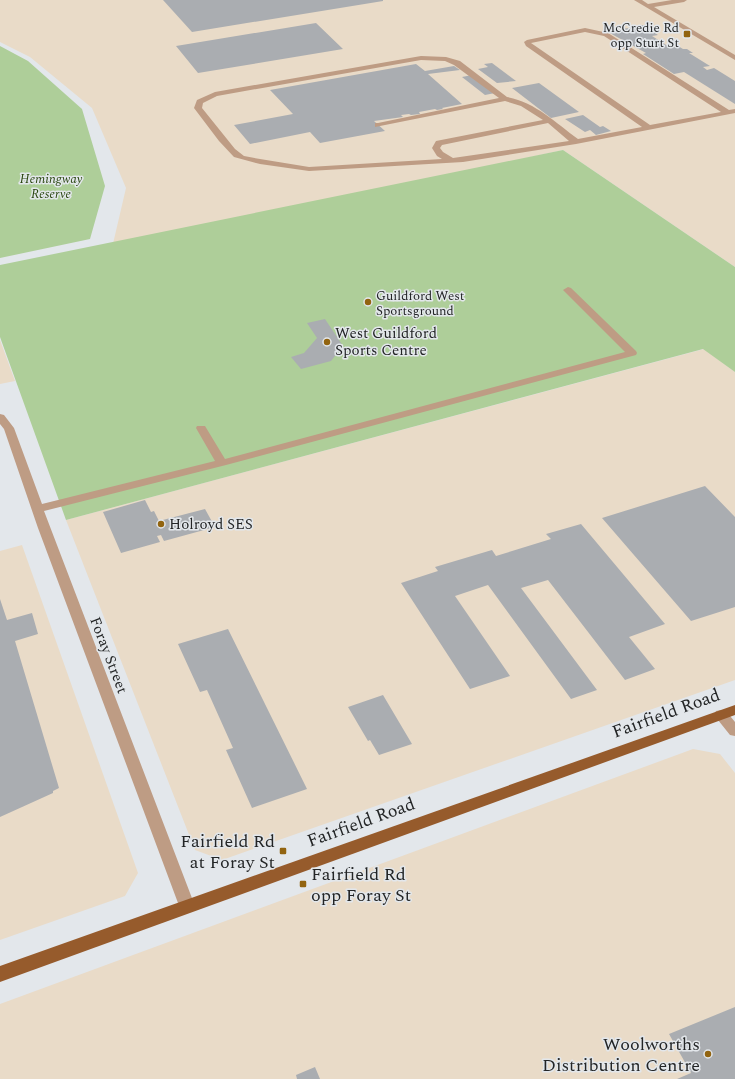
<svg xmlns="http://www.w3.org/2000/svg" width="735" height="1079" font-family="Spectral,serif">
	<style>
		.industrial { fill: #e9dbc8 }
		.green { fill: #aece99 }
		.building { fill: #aaadb1 }
		.lines { fill: none; stroke-linecap: round; stroke-linejoin: round }
		.minor { fill: #be9c84; fill-rule: evenodd }
		.major { fill: #965b2c; fill-rule: evenodd }
		.poi-dot { fill: #926410; stroke: #e3e7eb; stroke-width: 1.5 }
		.labels { text-anchor: middle; stroke-width: 3; stroke-linejoin: round; paint-order: stroke }
		.far-poi-label { font-size: 13px; fill: #232526; stroke: #e3e7eb; text-anchor: end }
		.far-park-label { font-size: 13px; font-style: italic; fill: #29460f; stroke: #e3e7eb }
		.poi-label { font-size: 15px; fill: #232526; stroke: #e3e7eb; text-anchor: start }
		.street-label { font-size: 15px; fill: #232526; stroke: #e3e7eb }
		.near-street-label { font-size: 18px; fill: #232526; stroke: #e3e7eb }
		.near-poi-label { font-size: 18px; fill: #232526; stroke: #e3e7eb; text-anchor: end }
	</style>
	<rect width="100%" height="100%" fill="#e3e7eb"/>
	<!-- industrial -->
	<path class="industrial" d="M 0,0 L 735,0 L 735,267 L 563,150 L 112,248 L 126,188 L 92,108 L 30,57 L 0,42 Z
		M 0,340 L 15,381 L 0,384 Z
		M 704,349 L 735,372 L 735,680 L 222,860 L 195,850 L 66,520 Z
		M 22,545 L 138,873 L 125,896 L 0,940 L 0,551 Z
		M 693,749 L 720,754 L 735,773 L 735,1079 L 0,1079 L 0,1004 Z"/>
	<!-- green -->
	<path class="green" d="M 0,46 L 28,61 L 82,109 L 105,186 L 90,239 L 0,258 Z
		M 563,150 L 735,267 L 735,372 L 703,349 L 66,520 L 0,337 L 0,265 Z"/>
	<!-- building -->
	<path class="building" d="M 163,0 L 383,0 L 383,1 L 192,32 Z
		M 316,23 L 343,49 L 198,73 L 176,46 Z
		M 643,25 L 658,35 L 652,36 L 671,48 L 678,46 L 683,49 L 687,49 L 693,53 L 689,53 L 710,66 L 703,67 L 707,70 L 714,68 L 735,81 L 735,104 L 684,72 L 674,74 L 643,54 L 646,53 L 608,32 Z
		M 492,63 L 516,81 L 497,83 L 478,69 L 488,67 L 484,64 Z
		M 416,64 L 425,71 L 454,66 L 460,70 L 428,74 L 462,104 L 442,108 L 443,109 L 437,110 L 435,109 L 419,112 L 420,114 L 411,115 L 409,114 L 401,115 L 403,117 L 374,121 L 385,131 L 320,143 L 310,132 L 250,144 L 234,125 L 293,114 L 270,90 Z
		M 472,75 L 495,93 L 485,95 L 462,77 Z
		M 539,83 L 579,112 L 551,118 L 512,88 Z
		M 583,115 L 600,127 L 603,126 L 611,131 L 596,135 L 590,130 L 585,132 L 565,119 Z
		M 325,319 L 343,346 L 331,361 L 301,369 L 291,357 L 304,353 L 317,338 L 307,323 Z
		M 705,486 L 735,517 L 735,607 L 691,621 L 602,518 Z
		M 145,500 L 151,512 L 154,511 L 159,521 L 205,509 L 215,527 L 164,541 L 161,535 L 157,536 L 160,542 L 121,553 L 103,512 Z
		M 581,524 L 665,624 L 629,637 L 655,669 L 625,680 L 548,580 L 521,588 L 597,690 L 571,699 L 488,585 L 455,596 L 510,676 L 470,689 L 401,583 L 438,571 L 435,567 L 492,550 L 496,556 L 551,539 L 546,534 Z
		M 0,599 L 7,620 L 32,613 L 38,634 L 15,641 L 59,788 L 53,791 L 53,793 L 0,817 Z
		M 228,629 L 307,789 L 252,808 L 226,750 L 233,748 L 207,690 L 200,692 L 178,644 Z
		M 383,695 L 412,744 L 379,755 L 370,740 L 368,741 L 348,707 Z
		M 735,1007 L 735,1079 L 677,1079 L 691,1073 L 669,1034 Z
		M 315,1067 L 320,1079 L 297,1079 L 296,1075 Z"/>
	<g class="lines">
		<!-- minor -->
		<path class="minor" d="M 634,0 L 642,0 L 648,4 L 672,0 L 687,0 L 684,2 L 654,7 L 735,55 L 735,60 Z
			M 585,28 L 608,33 L 729,110 L 735,109 L 735,113 L 576,144 L 463,162 L 309,171 L 260,164 L 234,157 L 219,141 L 194,108 L 197,100 L 215,92 L 421,56 L 446,57 L 460,61 L 507,97 C 535,102 556,123 578,139 L 642,127 L 526,46 L 524,42 L 527,40 ZM 585,32 L 604,36 L 721,112 L 650,125 L 531,43 ZM 421,60 L 445,61 L 454,65 L 499,98 L 378,123 L 375,123 L 375,127 L 505,101 L 521,106 L 543,120 L 436,141 L 432,148 L 437,156 L 442,159 L 309,167 L 260,159 L 244,156 L 235,149 L 202,108 L 203,103 L 217,96 ZM 548,123 L 569,141 L 453,158 L 443,152 L 440,148 L 442,145 Z
			M 568,287 L 571,288 L 636,351 L 637,353 L 636,355 L 226,465 L 44,511 L 195,906 L 193,911 L 187,913 L 181,911 L 38,528 L 4,429 L 0,424 L 0,414 L 4,415 L 14,428 L 42,504 L 215,461 L 196,428 L 197,426 L 205,426 L 225,459 L 625,352 L 563,290 Z
			M 721,710 L 726,711 L 735,722 L 735,736 L 730,735 L 714,715 L 716,711 Z"/>
		<!-- major -->
		<path class="major" d="M 735,705 L 735,715 L 0,982 L 0,966 Z"/>
	</g>
	<!-- markers -->
	<g class="poi-dot">
		<rect x="683" y="30" width="8" height="8" rx="2"/>
		<circle cx="368" cy="302" r="4"/>
		<circle cx="327" cy="342" r="4"/>
		<circle cx="161" cy="524" r="4"/>
		<rect x="279" y="847" width="8" height="8" rx="2"/>
		<rect x="299" y="880" width="8" height="8" rx="2"/>
		<circle cx="708" cy="1054" r="4"/>
	</g>
	<g class="labels">
		<!-- far-poi labels -->
		<g class="far-poi-label">
			<text x="679" y="32">McCredie Rd<tspan x="679" dy="15">opp Sturt St</tspan></text>
			<text x="376" y="300" text-anchor="start">Guildford West<tspan x="376" dy="15">Sportsground</tspan></text>
		</g>
		<!-- far-park labels -->
		<g class="far-park-label">
			<text x="51" y="183">Hemingway<tspan x="51" dy="15">Reserve</tspan></text>
		</g>
		<!-- poi labels -->
		<g class="poi-label">
			<text x="335" y="338">West Guildford<tspan x="335" dy="17">Sports Centre</tspan></text>
			<text x="169" y="529">Holroyd SES</text>
		</g>
		<!-- street labels -->
		<g class="street-label">
			<text transform="translate(109 655) rotate(69)" y="5">Foray Street</text>
		</g>
		<!-- near-street labels -->
		<g class="near-street-label">
			<text transform="translate(666 713) rotate(-20)" y="6">Fairfield Road</text>
			<text transform="translate(361 822) rotate(-20)" y="6">Fairfield Road</text>
		</g>
		<!-- near-poi labels -->
		<g class="near-poi-label">
			<text x="275" y="847">Fairfield Rd<tspan x="275" dy="21">at Foray St</tspan></text>
			<text x="311" y="880" text-anchor="start">Fairfield Rd<tspan x="311" dy="21">opp Foray St</tspan></text>
			<text x="700" y="1050">Woolworths<tspan x="700" dy="21">Distribution Centre</tspan></text>
		</g>
	</g>
</svg>
